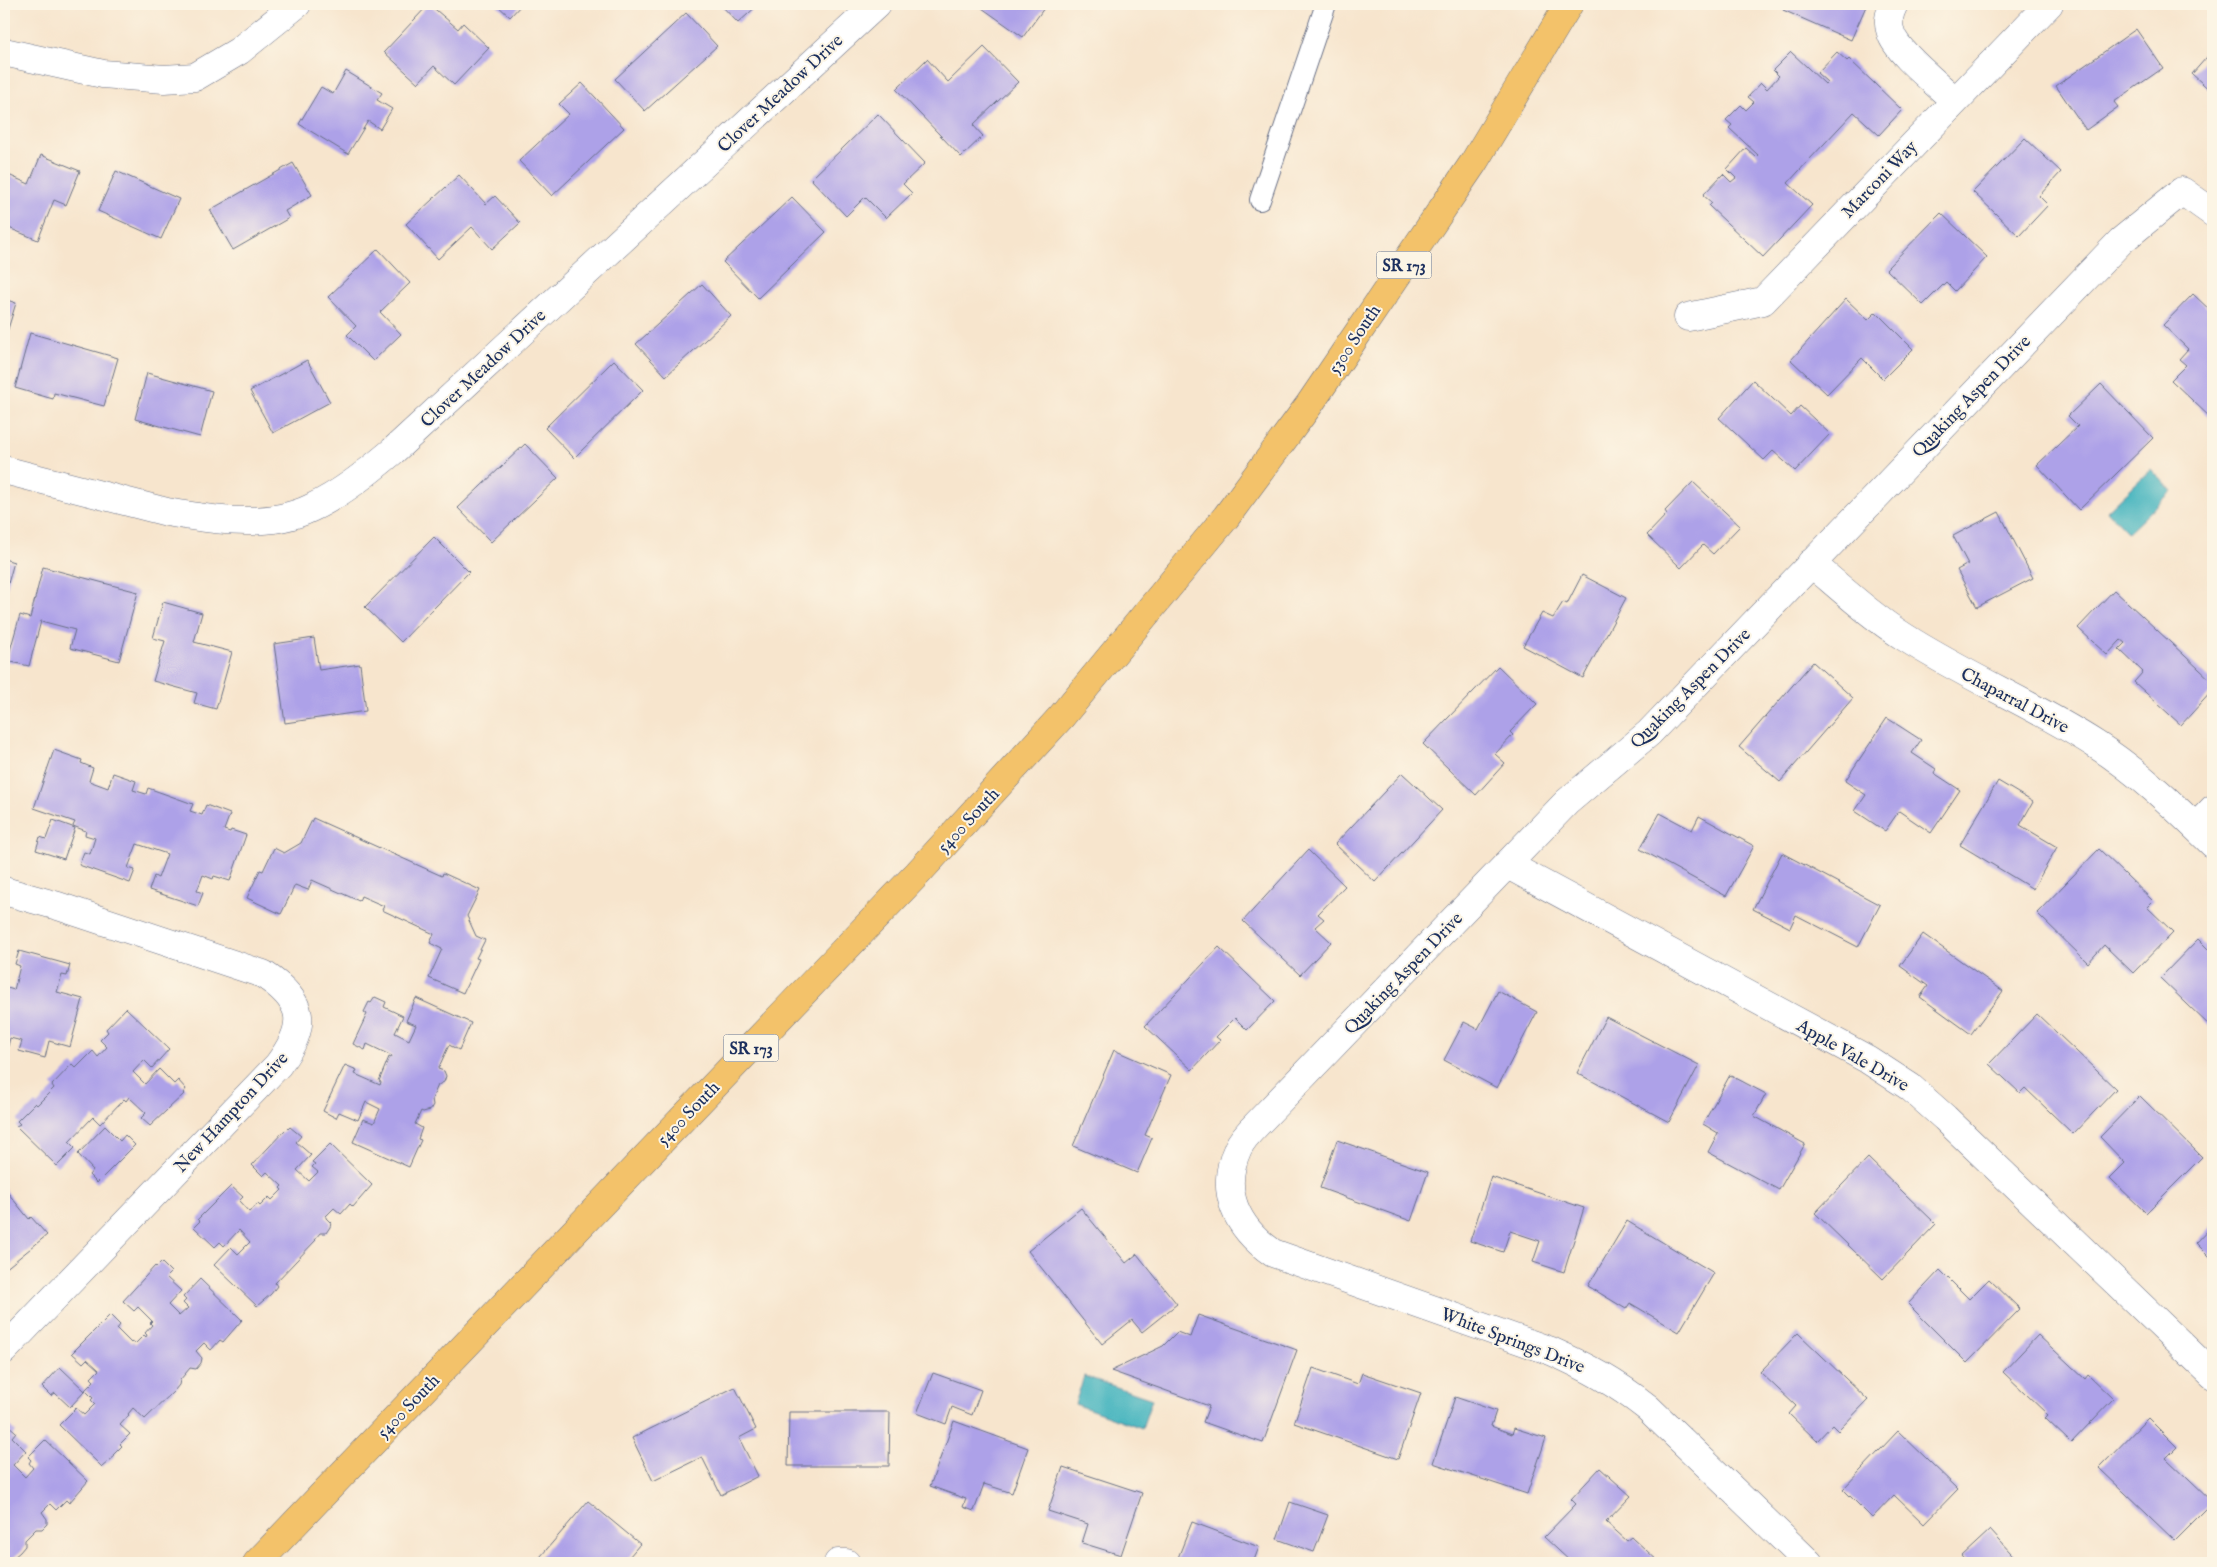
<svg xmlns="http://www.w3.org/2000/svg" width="2217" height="1567" font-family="'IM FELL English',serif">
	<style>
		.water { fill: #46b5bf; stroke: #30728e }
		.building { fill: #ada1e8 }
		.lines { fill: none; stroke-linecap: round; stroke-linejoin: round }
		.service-casing { stroke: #686f85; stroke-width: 22 }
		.minor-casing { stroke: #686f85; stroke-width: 29 }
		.primary-casing { stroke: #686f85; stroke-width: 29 }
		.service { stroke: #fff; stroke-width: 20 }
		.minor { stroke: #fff; stroke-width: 28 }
		.primary { stroke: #f3c26a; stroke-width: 28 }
		.labels { text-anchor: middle; stroke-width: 4; stroke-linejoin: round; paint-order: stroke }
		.shield { fill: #fcf5e5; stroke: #5e6a86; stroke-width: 1 }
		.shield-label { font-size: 16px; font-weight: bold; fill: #1b2f5e }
		.street-label { font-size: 18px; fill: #1b2f5e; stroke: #fcf5e5 }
	</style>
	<rect width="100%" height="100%" fill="#fcf5e5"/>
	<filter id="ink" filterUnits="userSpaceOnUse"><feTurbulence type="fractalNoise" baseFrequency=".02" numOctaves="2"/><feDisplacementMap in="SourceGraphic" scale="10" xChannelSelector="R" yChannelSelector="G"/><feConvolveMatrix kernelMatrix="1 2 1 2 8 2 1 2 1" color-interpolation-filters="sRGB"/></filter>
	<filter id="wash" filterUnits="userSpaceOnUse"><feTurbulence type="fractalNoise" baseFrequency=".0096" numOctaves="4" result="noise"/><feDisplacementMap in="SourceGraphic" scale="20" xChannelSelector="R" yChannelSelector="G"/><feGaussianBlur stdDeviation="1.12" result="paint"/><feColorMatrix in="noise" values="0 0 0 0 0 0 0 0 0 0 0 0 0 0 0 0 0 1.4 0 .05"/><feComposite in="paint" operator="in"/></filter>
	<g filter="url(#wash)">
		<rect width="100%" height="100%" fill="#f7e5cd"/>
		<!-- water -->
		<path class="water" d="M 2151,469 L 2172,491 L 2128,533 L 2107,511 Z
			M 1084,1376 L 1152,1399 L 1142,1428 L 1075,1404 Z"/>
		<g id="blocks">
			<!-- building -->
			<path class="building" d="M 429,4 L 458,29 L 463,23 L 489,48 L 454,85 L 434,66 L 418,83 L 384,52 Z
				M 496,4 L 522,4 L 510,17 Z
				M 720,4 L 759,4 L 738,23 Z
				M 985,4 L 1047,4 L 1023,37 L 982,8 Z
				M 1778,4 L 1867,4 L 1851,40 L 1783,10 L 1785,7 Z
				M 686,13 L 717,46 L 645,111 L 615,79 Z
				M 2136,29 L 2163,68 L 2114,102 L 2118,107 L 2086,130 L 2056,86 Z
				M 984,47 L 1018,82 L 973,125 L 983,136 L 961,157 L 896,89 L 927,59 L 948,82 Z
				M 2213,50 L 2213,93 L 2192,74 Z
				M 1791,52 L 1825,84 L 1827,82 L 1817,73 L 1837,52 L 1847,61 L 1849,59 L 1902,110 L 1879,135 L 1854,112 L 1809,160 L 1788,183 L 1812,205 L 1763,257 L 1709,206 L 1712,203 L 1703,195 L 1723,174 L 1731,182 L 1736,178 L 1727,169 L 1746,148 L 1756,157 L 1758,155 L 1729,128 L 1732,125 L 1726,120 L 1741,105 L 1746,110 L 1754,102 L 1748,97 L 1761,83 L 1767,89 L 1779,76 L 1773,70 Z
				M 346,71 L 382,93 L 377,100 L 392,109 L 380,129 L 368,121 L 348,154 L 299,124 L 321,87 L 333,94 Z
				M 582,83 L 624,128 L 552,196 L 519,161 L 569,114 L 559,104 Z
				M 878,114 L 925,163 L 903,184 L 912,193 L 886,218 L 865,197 L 846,216 L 811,179 Z
				M 2025,138 L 2061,172 L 2039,196 L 2048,205 L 2019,236 L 1973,192 Z
				M 41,155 L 80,171 L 66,205 L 54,200 L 38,240 L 4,226 L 4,173 L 29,184 Z
				M 293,163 L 312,195 L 285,211 L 289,218 L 233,250 L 210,210 Z
				M 116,171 L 179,199 L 161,239 L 98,211 Z
				M 459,175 L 486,204 L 495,196 L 520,223 L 492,249 L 472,227 L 438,259 L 406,224 Z
				M 792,197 L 826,232 L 758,298 L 723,262 Z
				M 1941,213 L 1987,257 L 1955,291 L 1946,282 L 1923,305 L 1886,269 Z
				M 378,249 L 410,283 L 380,312 L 401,334 L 373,361 L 347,335 L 356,326 L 328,297 Z
				M 702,284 L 731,316 L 666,376 L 636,344 Z
				M 2193,294 L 2213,313 L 2213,420 L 2171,380 L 2186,365 L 2179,359 L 2188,349 L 2163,325 Z
				M 4,299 L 16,303 L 4,342 Z
				M 1846,299 L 1868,320 L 1876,312 L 1913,349 L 1883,379 L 1862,358 L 1827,394 L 1791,360 Z
				M 30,333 L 118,358 L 104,406 L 54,393 L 53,399 L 15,388 Z
				M 307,360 L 330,402 L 273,433 L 250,391 Z
				M 614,360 L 643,390 L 574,458 L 545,428 Z
				M 147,373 L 212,391 L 200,437 L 135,419 Z
				M 1753,380 L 1791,416 L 1800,406 L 1830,434 L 1795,471 L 1773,451 L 1764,460 L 1719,418 Z
				M 2101,384 L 2153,438 L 2079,510 L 2037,465 L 2078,426 L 2068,416 Z
				M 525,444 L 558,478 L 491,542 L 458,508 Z
				M 1693,482 L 1740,526 L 1713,554 L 1703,545 L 1681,568 L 1647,535 L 1667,514 L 1665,511 Z
				M 1999,512 L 2033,578 L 1977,607 L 1957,570 L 1968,564 L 1953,536 Z
				M 434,537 L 469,572 L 401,642 L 365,607 Z
				M 4,559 L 14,562 L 4,598 Z
				M 43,567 L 138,592 L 119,661 L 70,648 L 75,630 L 41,621 L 29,666 L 7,661 L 20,615 L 30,618 Z
				M 1582,575 L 1626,598 L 1583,678 L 1523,646 L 1542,613 L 1553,618 L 1563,602 L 1567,604 Z
				M 2114,590 L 2213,682 L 2213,690 L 2181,725 L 2134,682 L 2143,672 L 2119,649 L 2125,643 L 2121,640 L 2107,655 L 2078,628 Z
				M 163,602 L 202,613 L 194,642 L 232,652 L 216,709 L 194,703 L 197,693 L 153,681 L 165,641 L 153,638 Z
				M 314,638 L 319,670 L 360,664 L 366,711 L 285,723 L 274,644 Z
				M 1813,662 L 1853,698 L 1780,782 L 1739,747 Z
				M 1498,666 L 1537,704 L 1510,732 L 1513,735 L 1495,754 L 1505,763 L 1476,795 L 1423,744 Z
				M 1887,718 L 1921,740 L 1912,753 L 1936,769 L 1934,773 L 1960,790 L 1931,833 L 1899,811 L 1885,831 L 1855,811 L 1866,795 L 1845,781 Z
				M 54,750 L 82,760 L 81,763 L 93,768 L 89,781 L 108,788 L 113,773 L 136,781 L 133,790 L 146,794 L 148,788 L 193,804 L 190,811 L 202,815 L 206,805 L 230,814 L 224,830 L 230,832 L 231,830 L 246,835 L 230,881 L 214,876 L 213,879 L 203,875 L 197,891 L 203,893 L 198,906 L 149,890 L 154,876 L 158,878 L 167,854 L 137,844 L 128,868 L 135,870 L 130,883 L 79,865 L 84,852 L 90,854 L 95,838 L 85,835 L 86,831 L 73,826 L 75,822 L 34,808 Z
				M 1402,773 L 1442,810 L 1375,882 L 1335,844 Z
				M 1998,781 L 2033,802 L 2020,825 L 2057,847 L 2033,889 L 1960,845 Z
				M 1660,813 L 1692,830 L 1699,816 L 1754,846 L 1726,896 L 1640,849 Z
				M 313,818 L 442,876 L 443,873 L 480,890 L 467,916 L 476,936 L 485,940 L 476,958 L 479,959 L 463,993 L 429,978 L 442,949 L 430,943 L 434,934 L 382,910 L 384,906 L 361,896 L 359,901 L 312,880 L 308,890 L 295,885 L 281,914 L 247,898 L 260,870 L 263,871 L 274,848 L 284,853 L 301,843 Z
				M 53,820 L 75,828 L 64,859 L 36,850 L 40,837 L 46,839 Z
				M 2099,849 L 2153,901 L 2147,907 L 2173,932 L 2133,973 L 2104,945 L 2088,963 L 2037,913 Z
				M 1308,850 L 1345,886 L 1318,914 L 1324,919 L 1315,927 L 1331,942 L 1300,975 L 1243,921 Z
				M 1782,853 L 1880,905 L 1858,947 L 1796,915 L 1790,928 L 1753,909 Z
				M 1923,934 L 2003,991 L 1971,1034 L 1920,997 L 1928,986 L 1900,966 Z
				M 2198,939 L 2213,954 L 2213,1029 L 2160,978 Z
				M 1219,947 L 1275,1001 L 1247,1030 L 1235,1018 L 1216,1037 L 1220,1040 L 1192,1070 L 1145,1026 Z
				M 19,951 L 70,965 L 67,976 L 62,975 L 57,992 L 83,999 L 70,1047 L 49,1041 L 45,1058 L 19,1051 L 22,1041 L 10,1038 L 8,1046 L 4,1045 L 4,987 L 14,990 L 20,966 L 15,964 Z
				M 1498,991 L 1537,1012 L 1497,1088 L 1444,1060 L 1464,1022 L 1478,1029 Z
				M 375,997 L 386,1002 L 384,1007 L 403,1016 L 395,1033 L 409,1040 L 416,1025 L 406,1021 L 416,998 L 471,1023 L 459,1050 L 449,1045 L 438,1069 L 444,1071 L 446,1076 L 444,1082 L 438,1085 L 432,1099 L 433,1105 L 430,1110 L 423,1112 L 421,1111 L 415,1124 L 422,1128 L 418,1139 L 421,1140 L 409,1167 L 353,1142 L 363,1119 L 374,1123 L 380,1109 L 366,1102 L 358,1120 L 339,1112 L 336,1118 L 323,1111 L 345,1065 L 357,1070 L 355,1074 L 380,1085 L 381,1082 L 379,1081 L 389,1057 L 391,1058 L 392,1056 L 367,1044 L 365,1050 L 353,1044 L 367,1014 L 364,1012 L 369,1002 L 371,1003 Z
				M 126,1008 L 169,1049 L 152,1068 L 144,1060 L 133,1072 L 145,1084 L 159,1069 L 174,1084 L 178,1080 L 186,1089 L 183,1093 L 184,1094 L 150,1126 L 141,1118 L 146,1113 L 129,1097 L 126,1101 L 124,1099 L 100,1124 L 93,1117 L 69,1142 L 75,1148 L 57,1166 L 16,1126 L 20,1124 L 17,1121 L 35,1103 L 37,1105 L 54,1088 L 52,1085 L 72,1064 L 76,1068 L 93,1051 L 98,1057 L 107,1047 L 100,1040 L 108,1032 L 106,1029 Z
				M 2037,1014 L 2116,1089 L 2073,1134 L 2025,1088 L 2020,1093 L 1989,1064 Z
				M 1606,1017 L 1699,1065 L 1669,1122 L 1577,1073 Z
				M 1114,1050 L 1171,1075 L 1145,1135 L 1152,1138 L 1137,1173 L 1073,1146 Z
				M 1730,1075 L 1766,1094 L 1754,1116 L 1805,1144 L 1779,1190 L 1708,1152 L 1718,1133 L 1703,1124 Z
				M 2140,1096 L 2202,1157 L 2146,1213 L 2110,1178 L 2125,1163 L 2100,1137 Z
				M 105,1126 L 120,1141 L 125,1135 L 135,1145 L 97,1183 L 89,1175 L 93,1170 L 78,1154 Z
				M 290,1127 L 301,1136 L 296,1142 L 311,1155 L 297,1170 L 309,1181 L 318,1172 L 312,1167 L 315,1164 L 312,1162 L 330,1144 L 372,1185 L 353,1207 L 350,1204 L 341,1214 L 334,1208 L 326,1216 L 326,1218 L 331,1223 L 330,1227 L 326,1233 L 320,1233 L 315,1239 L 316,1240 L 275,1283 L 277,1286 L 271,1294 L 257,1306 L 214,1265 L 231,1247 L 238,1254 L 250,1242 L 239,1230 L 224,1246 L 220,1242 L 215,1247 L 194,1227 L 200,1221 L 198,1219 L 231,1186 L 243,1197 L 239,1201 L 249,1212 L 258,1204 L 260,1206 L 269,1197 L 272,1200 L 282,1190 L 280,1188 L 282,1186 L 267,1172 L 263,1176 L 252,1165 L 285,1130 L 286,1131 Z
				M 1337,1140 L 1428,1172 L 1411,1221 L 1320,1188 Z
				M 1868,1158 L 1936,1224 L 1883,1279 L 1815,1213 Z
				M 1491,1177 L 1584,1208 L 1564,1272 L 1533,1262 L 1540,1241 L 1510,1231 L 1503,1252 L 1470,1241 Z
				M 4,1188 L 29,1219 L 31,1217 L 47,1235 L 4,1270 Z
				M 1081,1208 L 1126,1263 L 1137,1254 L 1177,1304 L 1142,1332 L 1132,1320 L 1102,1344 L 1028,1251 Z
				M 1627,1221 L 1714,1273 L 1679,1332 L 1630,1303 L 1626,1309 L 1588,1286 Z
				M 2213,1225 L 2213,1260 L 2196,1243 Z
				M 161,1262 L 171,1272 L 166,1277 L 181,1291 L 168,1305 L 179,1316 L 188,1308 L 183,1303 L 186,1300 L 183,1297 L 200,1279 L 242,1320 L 223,1342 L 220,1340 L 211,1350 L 204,1343 L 196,1351 L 202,1358 L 201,1363 L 196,1369 L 190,1368 L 180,1380 L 179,1385 L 174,1391 L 145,1419 L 133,1408 L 128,1414 L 129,1415 L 120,1425 L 130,1434 L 120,1444 L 122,1446 L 113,1455 L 115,1456 L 102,1467 L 59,1425 L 76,1408 L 84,1415 L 95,1404 L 91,1400 L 93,1398 L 85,1390 L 94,1381 L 91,1378 L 99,1370 L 87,1359 L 83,1363 L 72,1353 L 110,1315 L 120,1325 L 117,1329 L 131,1343 L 133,1341 L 135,1344 L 144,1335 L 146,1337 L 147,1335 L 145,1333 L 152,1325 L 150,1323 L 152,1321 L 138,1307 L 134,1311 L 123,1301 L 155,1266 L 156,1267 Z
				M 1940,1270 L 1969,1299 L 1989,1279 L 2020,1309 L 1967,1363 L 1908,1304 Z
				M 1198,1315 L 1297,1350 L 1263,1443 L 1203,1422 L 1209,1406 L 1111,1371 L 1163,1346 L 1177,1332 L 1190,1337 Z
				M 1798,1333 L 1868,1400 L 1838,1431 L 1832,1425 L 1817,1441 L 1789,1414 L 1796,1406 L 1760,1372 Z
				M 2038,1335 L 2085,1379 L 2088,1375 L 2113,1399 L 2071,1443 L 2045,1418 L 2048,1415 L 2003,1372 Z
				M 60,1367 L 85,1391 L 70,1407 L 55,1393 L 51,1396 L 42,1387 Z
				M 1313,1368 L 1358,1384 L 1362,1373 L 1421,1393 L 1398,1459 L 1294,1423 Z
				M 933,1373 L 981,1390 L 972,1415 L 952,1407 L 946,1424 L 917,1413 Z
				M 735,1387 L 756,1429 L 739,1438 L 758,1476 L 721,1495 L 702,1457 L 653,1481 L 632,1438 Z
				M 1455,1397 L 1496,1411 L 1491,1426 L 1512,1434 L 1514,1428 L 1546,1438 L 1527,1494 L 1433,1463 Z
				M 789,1412 L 890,1412 L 889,1466 L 788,1466 Z
				M 2148,1418 L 2177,1447 L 2166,1458 L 2212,1502 L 2174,1540 L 2099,1468 Z
				M 954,1421 L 1028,1448 L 1012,1493 L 984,1484 L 974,1511 L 963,1507 L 966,1499 L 930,1486 Z
				M 6,1423 L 16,1432 L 12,1437 L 26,1451 L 13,1465 L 25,1477 L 33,1468 L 29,1463 L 31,1460 L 28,1457 L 45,1440 L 88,1481 L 69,1503 L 66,1500 L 56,1510 L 50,1504 L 42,1512 L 47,1519 L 47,1524 L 42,1529 L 36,1529 L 25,1540 L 25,1546 L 20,1552 L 7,1563 L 4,1563 L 4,1425 Z
				M 1898,1431 L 1958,1489 L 1924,1524 L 1894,1495 L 1872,1518 L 1843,1489 Z
				M 1063,1467 L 1142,1493 L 1121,1555 L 1082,1543 L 1088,1524 L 1048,1511 Z
				M 1600,1468 L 1631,1496 L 1606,1522 L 1627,1541 L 1632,1537 L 1660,1563 L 1572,1563 L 1544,1537 L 1576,1504 L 1571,1499 Z
				M 588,1501 L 640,1544 L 624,1563 L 535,1563 Z
				M 1290,1502 L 1328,1515 L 1314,1552 L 1277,1539 Z
				M 1192,1522 L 1259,1547 L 1253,1563 L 1176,1563 Z
				M 1990,1530 L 2020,1563 L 1968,1563 L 1962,1556 Z"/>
		</g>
	</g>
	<g filter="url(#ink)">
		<use href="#blocks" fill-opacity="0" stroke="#686f85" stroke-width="1"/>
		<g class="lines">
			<!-- service casing -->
			<g class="service-casing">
				<path id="service" d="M 1260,200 L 1326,4"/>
			</g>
			<!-- minor casing -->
			<g class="minor-casing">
				<path id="minor" d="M 1894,4 C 1889,14 1887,22 1891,33 C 1896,52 1940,86 1955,101
					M 4,52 L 103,74 L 164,79 L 195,77 L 239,51 L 297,4
					M 1688,317 L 1763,301 L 2049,4
					M 4,470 L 167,512 C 212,520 268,529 311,508 C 341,494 368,472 393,451 L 877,4
					M 1811,563 C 1842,589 1872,617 1906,638 C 1967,677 2035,705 2095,744 C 2139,772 2176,808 2213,844
					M 2196,827 L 2213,809
					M 1508,865 L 1867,1059 L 1910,1087 L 1945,1118 L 2213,1375
					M 4,891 L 58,906 L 263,974 C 306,1002 308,1025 278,1065 L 4,1350
					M 838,1563 L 846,1563
					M 1809,1563 L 1648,1408 C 1615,1382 1589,1368 1551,1351 L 1273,1253 C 1237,1228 1218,1191 1238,1148 C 1242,1139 1250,1131 1257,1124 L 1567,802 L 1649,733 L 2121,241 L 2182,191 L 2213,213"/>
			</g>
			<!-- primary casing -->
			<g class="primary-casing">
				<path id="primary" d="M 257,1563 L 918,873 L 1061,717 L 1226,517 L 1309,405 L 1474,162 L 1569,4"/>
			</g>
			<!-- service -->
			<use href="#service" class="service"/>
			<!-- minor -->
			<use href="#minor" class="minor"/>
			<!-- primary -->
			<use href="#primary" class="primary"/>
		</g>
	</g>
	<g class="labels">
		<!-- shield labels -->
		<g class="shield">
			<rect x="1376.5" y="251.5" width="55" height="27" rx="4"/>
			<rect x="723.5" y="1034.5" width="55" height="27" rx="4"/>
		</g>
		<g class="shield-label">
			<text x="1404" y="271">SR 173</text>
			<text x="751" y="1054">SR 173</text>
		</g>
		<!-- street labels -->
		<g class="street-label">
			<text transform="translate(780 93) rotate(-43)" y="6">Clover Meadow Drive</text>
			<text transform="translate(1879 179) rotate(-46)" y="6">Marconi Way</text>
			<text transform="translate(1354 339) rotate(-56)" y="6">5300 South</text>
			<text transform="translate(483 368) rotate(-43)" y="6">Clover Meadow Drive</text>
			<text transform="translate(1971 396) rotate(-46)" y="6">Quaking Aspen Drive</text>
			<text transform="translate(1690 688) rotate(-45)" y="6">Quaking Aspen Drive</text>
			<text transform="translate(2015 700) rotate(28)" y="6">Chaparral Drive</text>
			<text transform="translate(968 820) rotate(-47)" y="6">5400 South</text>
			<text transform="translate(1403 973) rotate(-46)" y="6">Quaking Aspen Drive</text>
			<text transform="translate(1853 1055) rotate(30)" y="6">Apple Vale Drive</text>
			<text transform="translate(231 1112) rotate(-47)" y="6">New Hampton Drive</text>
			<text transform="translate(688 1113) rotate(-46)" y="6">5400 South</text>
			<text transform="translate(1513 1340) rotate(21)" y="6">White Springs Drive</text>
			<text transform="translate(408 1406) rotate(-46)" y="6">5400 South</text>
		</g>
	</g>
	<!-- margin -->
	<rect width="2217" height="1567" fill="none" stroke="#fcf5e5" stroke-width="20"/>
</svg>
